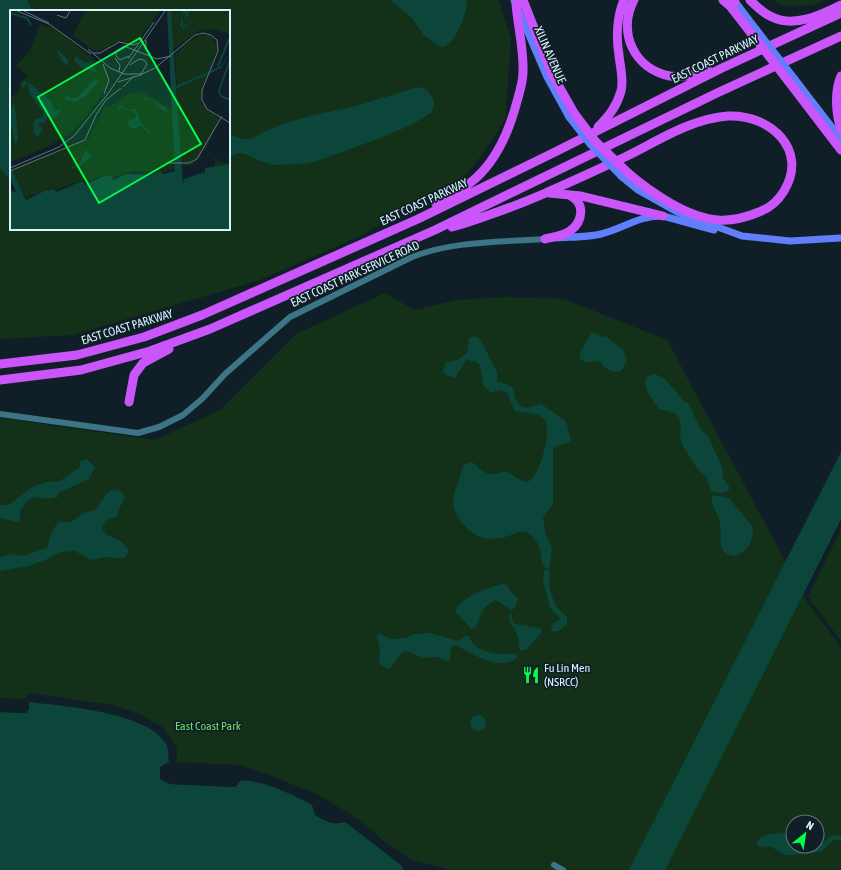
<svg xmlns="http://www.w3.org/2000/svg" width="841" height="870" font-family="'Asap Condensed',sans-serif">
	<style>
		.green { fill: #133118; fill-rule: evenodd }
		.water { fill: #0c453a }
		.pier { fill: #101f27 }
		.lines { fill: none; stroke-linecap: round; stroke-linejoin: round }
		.minor { stroke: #3c7585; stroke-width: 6 }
		.major { stroke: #617ffc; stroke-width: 7 }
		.highway { stroke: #c955fb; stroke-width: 9 }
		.major-bridge { stroke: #617ffc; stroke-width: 7 }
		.highway-bridge { stroke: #c955fb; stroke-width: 9 }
		.labels { text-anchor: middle; stroke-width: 3.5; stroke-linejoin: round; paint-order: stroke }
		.street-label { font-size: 12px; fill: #d7f3fe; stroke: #101f27 }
		.poi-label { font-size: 12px; fill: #d7f3fe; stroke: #101f27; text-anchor: start }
		.park-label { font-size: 12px; fill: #6cde64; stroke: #101f27 }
		.inset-river { fill: none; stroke: #0c453a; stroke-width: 2 }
		.inset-road { fill: none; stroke: #60747d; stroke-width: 1 }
		.view { fill: #08fa4b; fill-opacity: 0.15; stroke: #08fa4b; stroke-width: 2 }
		.inset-edge { fill: none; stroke: #d7f3fe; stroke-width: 2 }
	</style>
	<rect width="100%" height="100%" fill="#101f27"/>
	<!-- green -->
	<path class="green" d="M 0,0 L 499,0 L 511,39 L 505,120 L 482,155 L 454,188 L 403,212 L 356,238 L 257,281 L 72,335 L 0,339 ZM 11,11 L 229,11 L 229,229 L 11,229 Z
		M 773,0 L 826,0 L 815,5 L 783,6 Z
		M 385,293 L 414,310 L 457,300 L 507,297 L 564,299 L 667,340 L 807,602 L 841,647 L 841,870 L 452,870 L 412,860 L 385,842 L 361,821 L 319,795 L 264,773 L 239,765 L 177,762 L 177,747 L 162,727 L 140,714 L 112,705 L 30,693 L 25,699 L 0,698 L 0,418 L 155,440 L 220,410 L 296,334 ZM 793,822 L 817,822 L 817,846 L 793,846 Z
		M 841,529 L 841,641 L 808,597 Z"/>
	<!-- water -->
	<path class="water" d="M 0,0 L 27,0 L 33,11 L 11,11 L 11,182 L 0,168 Z
		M 390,0 L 467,0 C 468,11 455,45 443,47 L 437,45 L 423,34 L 411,17 Z
		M 418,87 L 427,90 L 434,100 L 434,106 L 431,113 L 411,125 L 375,140 L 317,161 L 303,164 L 274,165 L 260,161 L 246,154 L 238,153 L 229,157 L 229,134 L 243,139 L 252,139 L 264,132 L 282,124 L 314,115 L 356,106 Z
		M 592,332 L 602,337 L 605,336 L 623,350 L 627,360 L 623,368 L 619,372 C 612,372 604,369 601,362 L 597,361 C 591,363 584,363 580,358 L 580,352 Z
		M 475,336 L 480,339 L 497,372 L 497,381 L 507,384 L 513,388 L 515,398 L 520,406 L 525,408 L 541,404 L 566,421 L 571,440 C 566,446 557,443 553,449 L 553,504 L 543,518 L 546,535 L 552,548 L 549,570 L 542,565 C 541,552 540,541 528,533 C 522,529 511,536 505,537 C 498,539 490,539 484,538 C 468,534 453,516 453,500 C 453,493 457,486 459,480 C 461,475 461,469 464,465 L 469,463 L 474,463 C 478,468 483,472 489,474 C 495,476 500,471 507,472 C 514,474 521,484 529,481 C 540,476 553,429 544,419 C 538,412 523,413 515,411 L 507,393 L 499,390 L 491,393 L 483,385 L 480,365 L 475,361 L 466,360 L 455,378 L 446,375 L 443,371 L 446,362 L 457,360 L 467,353 L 469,338 Z
		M 654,374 C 667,377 676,392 684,402 L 688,403 C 695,413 697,429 708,436 L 722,467 L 723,478 L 730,488 C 726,495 718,493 711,491 L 706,476 L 698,470 L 683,446 L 680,437 L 681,428 L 679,417 L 675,413 L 659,409 C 652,399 635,379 654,374 Z
		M 841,452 L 841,519 L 665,870 L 629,870 Z
		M 87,459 L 95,467 L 89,479 L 58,493 L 58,497 L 47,499 L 34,497 L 26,502 L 20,512 L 20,520 L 17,522 L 0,518 L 0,505 L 9,505 L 32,487 L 46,482 L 60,481 L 80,467 L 80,461 Z
		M 112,490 L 121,491 L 125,497 L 118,511 L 118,516 L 105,521 L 102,529 L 107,535 L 121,541 L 129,550 L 126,557 L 120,559 L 108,557 L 91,560 L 75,551 L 60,552 L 50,558 L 29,566 L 0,571 L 0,557 L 11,554 L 22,556 L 47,548 C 50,538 52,528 60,521 C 69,524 73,521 81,515 C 84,512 92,511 96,510 L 106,494 Z
		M 712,495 L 729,498 L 753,527 C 753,541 749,551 735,556 C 713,554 724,532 719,519 C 716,510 711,506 712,495 Z
		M 544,570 L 550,571 L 549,586 L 555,605 L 567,617 L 567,624 C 562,628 559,633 552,631 L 551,628 L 553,623 L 558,621 L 560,618 L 550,608 L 543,580 Z
		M 502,584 L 507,585 L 511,593 L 518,598 L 515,608 L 511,610 L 496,600 C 481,606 482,615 475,628 L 471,629 L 455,611 C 462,596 488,588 502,584 Z
		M 510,612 L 511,612 L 512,619 L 515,624 L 540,628 L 542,632 L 526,650 L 520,650 C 519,646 519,642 518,637 C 515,628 507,622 510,612 Z
		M 430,633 L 458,641 L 465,636 L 469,636 C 475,655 500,654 516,654 L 518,658 C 513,660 509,663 503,663 C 488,664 470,653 458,646 L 454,645 L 451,648 L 450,661 L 446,661 L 440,658 L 435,657 L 424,658 L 406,651 C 397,655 396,664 388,669 L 381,665 L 379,661 C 381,653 380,644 376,636 L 380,634 L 390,639 L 406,638 L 414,634 Z
		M 29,702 C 62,706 149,712 166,744 C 169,748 168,757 169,762 L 160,767 L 160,779 L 170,784 L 235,787 L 241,780 C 267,782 289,793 312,805 L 315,815 C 326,821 333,826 345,822 L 401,865 L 404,870 L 0,870 L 0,712 L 26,713 L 29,709 Z
		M470 723a8 8 0 1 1 16 0a8 8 0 1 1-16 0Z
		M 783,833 L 793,835 L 793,846 L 817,846 L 834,835 L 841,836 L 841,840 L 834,840 L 822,851 L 809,854 L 785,855 L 770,846 L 760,847 L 757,845 L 757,841 C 765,833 773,834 783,833 Z"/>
	<!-- pier -->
	<path class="pier" d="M 28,701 L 29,702 L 29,709 L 26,713 L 0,712 L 0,710 L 25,711 L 27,709 Z
		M 169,762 L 171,762 L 162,768 L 162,778 L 170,782 L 234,785 L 241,778 L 241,780 L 235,787 L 170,784 L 160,779 L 160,767 Z"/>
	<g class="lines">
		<!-- minor -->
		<path class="minor" d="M 0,414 L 138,433 L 159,427 L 183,415 L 202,399 L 225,374 L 290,317 L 412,257 C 452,241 502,242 545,239
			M 554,865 L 563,870"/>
		<!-- major -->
		<path class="major" d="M 514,0 L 547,77 L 569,117
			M 734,0 L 756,29
			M 794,78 L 841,139
			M 622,177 L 638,190 L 677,212 L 742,236 L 790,241 L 841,238
			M 558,238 C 571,237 590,237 601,234 C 623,229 639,215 663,216 L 714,230"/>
		<!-- highway -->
		<path class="highway" d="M 523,0 L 552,74 L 574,113
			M 634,0 C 617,32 634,69 670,76 C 682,78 696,74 709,71
			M 723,0 L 730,6 L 751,33
			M 733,0 L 735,2
			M 750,0 C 756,6 764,14 772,17 C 794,28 821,15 841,5
			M 841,76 C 834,92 836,114 841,130
			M 789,82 L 841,150
			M 598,127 C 609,116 617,106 621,91 C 624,80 620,66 619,55 C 616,37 617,16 624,0
			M 549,193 L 581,196 L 663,216
			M 436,204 C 448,197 460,191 470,183 C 495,164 508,134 516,105 C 519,94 523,83 523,72 C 524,50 518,27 516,4
			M 452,227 C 463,224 475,220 486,216 C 534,200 579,178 625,157 C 658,141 690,119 728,116 C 770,114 809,150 784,191 C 778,201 770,208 759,212 C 747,217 731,221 718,220 C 688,218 650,192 628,173
			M 545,239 C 554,237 563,236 570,231 C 583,222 586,202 569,195
			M 0,364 L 77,355 L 144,337 L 202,315 L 418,219 L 555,152 L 722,68 L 841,13
			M 0,380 L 81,370 L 150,351 L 210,329 L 435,230 L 717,93 L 841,36
			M 129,402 L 134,375 L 143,363 L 169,349"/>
		<!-- major-bridge -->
		<path class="major-bridge" d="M 756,29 L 794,78
			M 569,117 L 590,144 L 622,177"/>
		<!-- highway-bridge -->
		<path class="highway-bridge" d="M 751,33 L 789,82
			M 574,113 L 595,141 L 628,173"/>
	</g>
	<!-- icons -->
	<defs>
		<g id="restaurant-bare" transform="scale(1.38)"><path d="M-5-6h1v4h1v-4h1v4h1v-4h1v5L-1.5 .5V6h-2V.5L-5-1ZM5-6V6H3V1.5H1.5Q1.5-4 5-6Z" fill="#08fa4b" stroke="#101f27" stroke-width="2.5" paint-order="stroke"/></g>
	</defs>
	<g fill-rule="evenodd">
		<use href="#restaurant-bare" x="531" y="675"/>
	</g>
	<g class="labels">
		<!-- street labels -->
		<g class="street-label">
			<text transform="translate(550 55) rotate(66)" y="4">XILIN AVENUE</text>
			<text transform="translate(715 59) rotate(-26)" y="4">EAST COAST PARKWAY</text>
			<text transform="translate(424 202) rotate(-25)" y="4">EAST COAST PARKWAY</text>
			<text transform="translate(355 274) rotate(-25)" y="4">EAST COAST PARK SERVICE ROAD</text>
			<text transform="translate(127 327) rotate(-17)" y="4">EAST COAST PARKWAY</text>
		</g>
		<!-- poi labels -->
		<g class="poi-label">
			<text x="544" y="672">Fu Lin Men<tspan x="544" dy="14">(NSRCC)</tspan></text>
		</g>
		<!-- park labels -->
		<g class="park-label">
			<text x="208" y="730">East Coast Park</text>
		</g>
	</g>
	<!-- overview -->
	<g transform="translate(10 10)">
		<rect width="220" height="220" fill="#101f27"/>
		<path d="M 75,1 L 150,1 L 127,31 L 121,33 L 109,31 L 89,41 L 83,40 L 63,26 ZM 161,1 L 220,1 L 220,24 L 201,19 L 190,20 L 163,39 ZM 30,14 L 46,20 L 93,56 L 98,66 L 96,78 L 79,103 L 60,123 L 39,136 L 0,152 L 0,89 L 9,81 L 10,73 L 18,66 L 6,56 L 20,41 ZM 192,24 L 201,26 L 208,37 L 199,61 L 167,76 L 165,45 L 177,33 ZM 198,64 L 191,80 L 191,93 L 209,109 L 196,139 L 210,152 L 220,154 L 205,156 L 205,148 L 195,139 L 184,154 L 172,156 L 174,151 L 166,152 L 166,158 L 154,162 L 123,161 L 103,167 L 95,164 L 76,172 L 73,170 L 46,180 L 41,178 L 16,188 L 2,160 L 78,130 L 95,96 L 100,96 L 118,84 L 133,82 L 168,103 L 166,80 L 169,79 L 167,79 Z" fill="#133118"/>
		<path d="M 157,1 L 161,1 L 166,76 L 211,56 L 219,45 L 211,58 L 166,79 L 173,175 L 174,169 L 195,162 L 195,158 L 220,154 L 220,219 L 0,219 L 0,181 L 6,182 L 11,192 L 0,169 L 0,155 L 16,190 L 34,181 L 43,179 L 47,182 L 67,173 L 73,171 L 75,175 L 96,165 L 101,166 L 104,170 L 116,164 L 140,165 L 150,161 L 153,164 L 165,161 ZM 173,1 L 180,1 L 175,10 L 176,3 L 172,5 L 173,16 L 181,11 L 173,19 L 170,16 ZM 46,38 L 58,50 L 58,56 L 51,51 ZM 66,46 L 75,53 L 82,51 L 86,62 L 72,58 L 64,51 ZM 85,68 L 88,72 L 76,86 L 65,92 L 55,89 L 56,85 L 61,89 L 68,87 ZM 13,71 L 18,72 L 41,91 L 45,101 L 52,99 L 45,108 L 38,107 L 34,113 L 27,114 L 33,119 L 28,127 L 24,123 L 23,114 L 26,109 L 33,107 L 34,103 L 19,83 L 18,73 L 11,79 ZM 134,87 L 156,98 L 157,103 L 140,90 L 134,89 ZM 5,95 L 8,130 L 5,133 L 0,109 L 2,96 ZM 109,95 L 120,100 L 126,99 L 130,112 L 140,122 L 140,125 L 131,115 L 124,119 L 119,117 L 117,111 L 126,108 L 125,102 L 111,98 L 108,101 ZM 76,139 L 78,144 L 82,146 L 68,157 L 57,159 L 70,153 Z" fill="#0c453a"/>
		<path class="inset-river" d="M 0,3 L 17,8 L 21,15M 220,50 L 209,81 L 211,86 L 220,90M 208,56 L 220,27"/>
		<path class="inset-road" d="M 7,1 L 39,14 L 81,44M 14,1 L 39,13M 47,5 L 56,8 L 60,1M 136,30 L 136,38 L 141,45M 99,38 L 109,32 L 123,35 L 128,33M 78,39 L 100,58 L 114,64 L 131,64 L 137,54 L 134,50 L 129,49 L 120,55M 83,43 L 90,43 L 100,37M 119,46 L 110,50 L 106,46 L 106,41 L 114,36 L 147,49 L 161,46M 105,48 L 110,55 L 109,62M 118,49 L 144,12M 93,54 L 99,70 L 94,84M 130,65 L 145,58 L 185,25 L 193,23 L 201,25 L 207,30 L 208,41 L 192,80 L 192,90 L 197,99 L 220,113M 108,72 L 124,67M 113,77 L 123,67 L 131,65M 156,153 L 179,153 L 187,149 L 212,106M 0,158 L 49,137 L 64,126 L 97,85 L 155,1M 0,161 L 75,130 L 86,105 L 96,90 L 111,78"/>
		<path class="view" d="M 130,28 L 191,134 L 89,193 L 28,87 Z"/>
		<rect width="220" height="220" class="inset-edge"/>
	</g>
	<!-- north arrow -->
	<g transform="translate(805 834) rotate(30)"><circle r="19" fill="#101f27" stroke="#60747d"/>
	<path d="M0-3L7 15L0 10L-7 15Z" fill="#08fa4b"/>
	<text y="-6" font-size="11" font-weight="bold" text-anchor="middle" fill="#d7f3fe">N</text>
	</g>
</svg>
